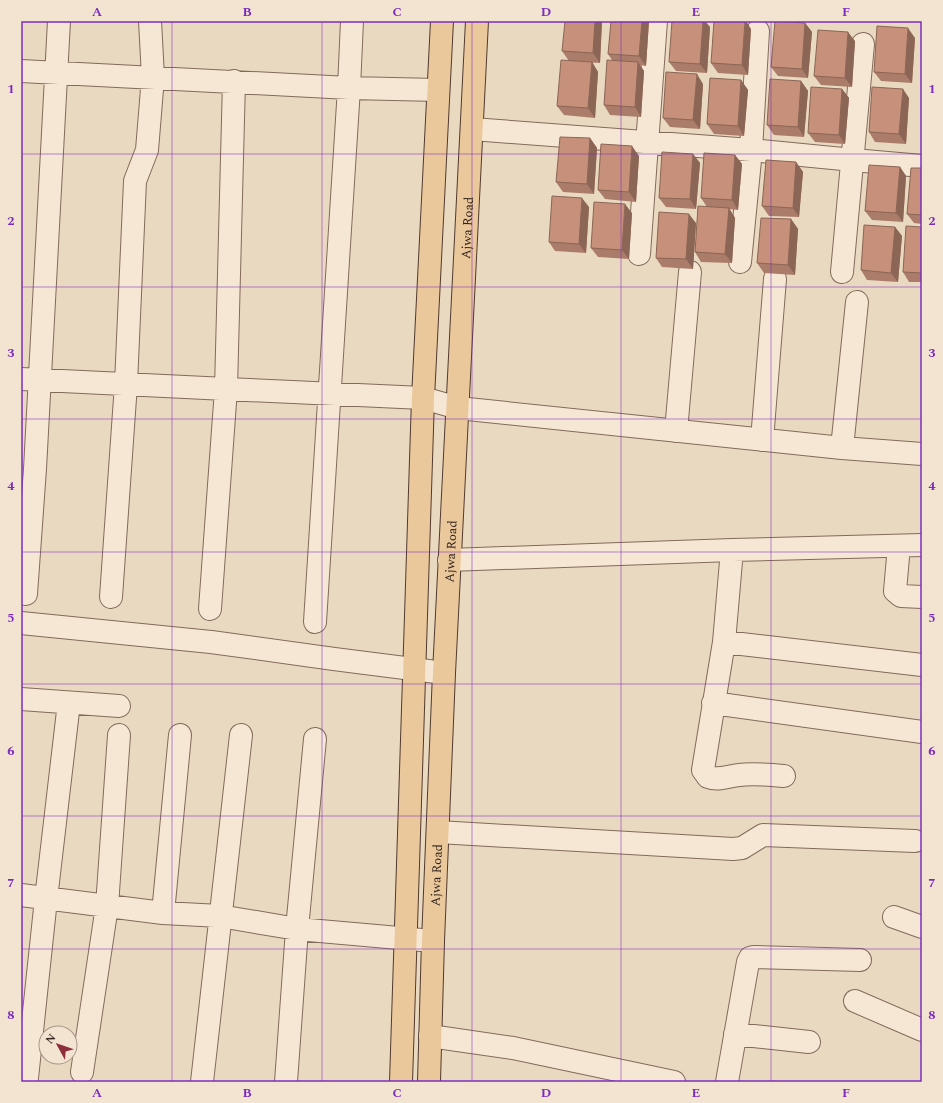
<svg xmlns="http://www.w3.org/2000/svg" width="943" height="1103" font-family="Spectral,serif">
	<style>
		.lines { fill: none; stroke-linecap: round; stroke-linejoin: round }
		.minor-casing { stroke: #826a5a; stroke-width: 24 }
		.primary-casing { stroke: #503a2e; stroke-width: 24 }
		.minor { stroke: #f6e7d4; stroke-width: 22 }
		.primary { stroke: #ebc89b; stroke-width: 22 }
		.wall { fill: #aa7c69 }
		.shaded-wall { fill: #8b6555 }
		.building { fill: #c6907a; stroke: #8b6555 }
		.grid { fill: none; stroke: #7b2cbf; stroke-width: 1; stroke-opacity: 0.55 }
		.labels { text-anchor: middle; stroke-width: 3.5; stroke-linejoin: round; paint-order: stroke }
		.street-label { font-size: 13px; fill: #33251d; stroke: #f2e4d0 }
		.neatline { fill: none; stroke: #7b2cbf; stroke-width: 1.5 }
		.grid-label { font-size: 13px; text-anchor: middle; font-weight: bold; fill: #7b2cbf }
	</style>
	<rect width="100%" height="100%" fill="#ead9c1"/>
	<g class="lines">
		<!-- minor casing -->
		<g class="minor-casing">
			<path id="minor" d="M 21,71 L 349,88 L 438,90
				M 234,81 L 226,389 L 423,398 L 458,408 L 842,448 L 922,454
				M 472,129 L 751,150 L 853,160 L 922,166
				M 639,254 L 656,21
				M 740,262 L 751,150 L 758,31
				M 842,272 L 863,44
				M 21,379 L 226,389 L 210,609
				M 676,431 L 690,272
				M 762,440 L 775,279
				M 842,448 L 857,302
				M 899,546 L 895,591 L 901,596 L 922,597
				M 732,550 L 724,642 L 703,770 L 708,777 C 719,781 728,776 739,775 C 754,773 769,775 784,776
				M 449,560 L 732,550 L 922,545
				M 26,594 L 35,469 L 59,21
				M 111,597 L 126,384 L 135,181 L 147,150 L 153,77 L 150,21
				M 315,622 L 349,88 L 352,21
				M 21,623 L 211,642 L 334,659 L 444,673
				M 724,642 L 922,665
				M 21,699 L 119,706
				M 713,703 L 922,732
				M 438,832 L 733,849 L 742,848 L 763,835 L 915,841
				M 21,895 L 163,913 L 220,916 L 297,929 L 433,941
				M 163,913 L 180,735
				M 894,917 L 922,927
				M 855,1001 L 922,1030
				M 735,1034 L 809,1042
				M 430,1036 L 513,1048 L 674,1082
				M 82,1072 L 107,906 L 119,735
				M 27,1078 L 46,899 L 68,711
				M 202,1082 L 241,735
				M 286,1082 L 297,929 L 315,739
				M 727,1082 L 748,962 L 750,958 L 754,957 L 860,960"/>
		</g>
		<!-- primary casing -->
		<g class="primary-casing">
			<g id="primary">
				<path d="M 401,1082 L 423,398 L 442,21"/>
				<path id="s1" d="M 429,1082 L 433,941 L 444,673 L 477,21"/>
			</g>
		</g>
		<!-- minor -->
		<use href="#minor" class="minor"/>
		<!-- primary -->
		<use href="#primary" class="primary"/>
	</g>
	<!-- wall -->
	<path class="wall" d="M 602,21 L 600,63 L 569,61 L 562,51 Z
		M 649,21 L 646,66 L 640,65 L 644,71 L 641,117 L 610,115 L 604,105 L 612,60 L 608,54 Z
		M 805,23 L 812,32 L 808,78 L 778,76 L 771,67 Z
		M 710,27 L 707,73 L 676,71 L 669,62 Z
		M 751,29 L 748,75 L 718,73 L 711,63 Z
		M 915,38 L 912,83 L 881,81 L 874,72 Z
		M 855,41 L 852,87 L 821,85 L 814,76 Z
		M 592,62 L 598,72 L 595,118 L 564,115 L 557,106 Z
		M 741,80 L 748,90 L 744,136 L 714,134 L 707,124 Z
		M 801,81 L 808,91 L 804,137 L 774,135 L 767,125 Z
		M 703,84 L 700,129 L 670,127 L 663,118 Z
		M 842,89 L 849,98 L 845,144 L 815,142 L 808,133 Z
		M 909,98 L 906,144 L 875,142 L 869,132 Z
		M 590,138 L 597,148 L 594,194 L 563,192 L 556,182 Z
		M 693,154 L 700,163 L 696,209 L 666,207 L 659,198 Z
		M 735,155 L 742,164 L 738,210 L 729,209 L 735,218 L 732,263 L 701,262 L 695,252 L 707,207 L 701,198 Z
		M 639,156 L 636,202 L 605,199 L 598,190 Z
		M 796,162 L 803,172 L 799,217 L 769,216 L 762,206 Z
		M 900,167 L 906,176 L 903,222 L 872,220 L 865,211 Z
		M 922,168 L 922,224 L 914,223 L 907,214 Z
		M 589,207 L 586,253 L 555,251 L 549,242 Z
		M 632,213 L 629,259 L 598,257 L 591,248 Z
		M 791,219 L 798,229 L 795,275 L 764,273 L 757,263 Z
		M 696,223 L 693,269 L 662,267 L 656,258 Z
		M 895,227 L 902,236 L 898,282 L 867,280 L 861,270 Z
		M 922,227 L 922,282 L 909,282 L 903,272 Z"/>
	<!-- shaded-wall -->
	<path class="shaded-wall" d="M 595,21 L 602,21 L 600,63 L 593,53 Z
		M 642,21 L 649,21 L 646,66 L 639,56 Z
		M 703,21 L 705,21 L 710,27 L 707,73 L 700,64 Z
		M 745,21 L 746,21 L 751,29 L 748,75 L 742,65 Z
		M 805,23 L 812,32 L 808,78 L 802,69 Z
		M 908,28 L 915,38 L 912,83 L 905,74 Z
		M 848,32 L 855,41 L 852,87 L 845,78 Z
		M 592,62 L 598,72 L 595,118 L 588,108 Z
		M 638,62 L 644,71 L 641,117 L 635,107 Z
		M 697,74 L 703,84 L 700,129 L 693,120 Z
		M 741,80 L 748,90 L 744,136 L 738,126 Z
		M 801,81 L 808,91 L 804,137 L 798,127 Z
		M 842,89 L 849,98 L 845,144 L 839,135 Z
		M 903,89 L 909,98 L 906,144 L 899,134 Z
		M 590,138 L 597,148 L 594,194 L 587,184 Z
		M 632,146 L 639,156 L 636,202 L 629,192 Z
		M 693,154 L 700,163 L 696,209 L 690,199 Z
		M 735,155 L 742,164 L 738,210 L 732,200 Z
		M 796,162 L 803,172 L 799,217 L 793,208 Z
		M 900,167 L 906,176 L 903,222 L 896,213 Z
		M 582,198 L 589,207 L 586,253 L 579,244 Z
		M 625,204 L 632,213 L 629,259 L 622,250 Z
		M 729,208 L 735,218 L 732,263 L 725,254 Z
		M 689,214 L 696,223 L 693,269 L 686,259 Z
		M 791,219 L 798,229 L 795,275 L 788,265 Z
		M 895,227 L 902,236 L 898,282 L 891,273 Z"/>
	<!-- building -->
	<path class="building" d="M 565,21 L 595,21 L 593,53 L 562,51 Z
		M 611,21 L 642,21 L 639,56 L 608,54 Z
		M 672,21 L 703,21 L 700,64 L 669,62 Z
		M 714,21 L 745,21 L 742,65 L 711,63 Z
		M 775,21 L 805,23 L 802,69 L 771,67 Z
		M 877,26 L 908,28 L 905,74 L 874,72 Z
		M 818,30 L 848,32 L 845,78 L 814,76 Z
		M 561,60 L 592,62 L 588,108 L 557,106 Z
		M 607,60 L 638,62 L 635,107 L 604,105 Z
		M 666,72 L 697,74 L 693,120 L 663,118 Z
		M 710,78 L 741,80 L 738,126 L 707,124 Z
		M 770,79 L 801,81 L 798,127 L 767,125 Z
		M 811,87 L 842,89 L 839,135 L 808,133 Z
		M 872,87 L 903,89 L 899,134 L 869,132 Z
		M 560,137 L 590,138 L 587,184 L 556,182 Z
		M 601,144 L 632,146 L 629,192 L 598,190 Z
		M 662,152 L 693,154 L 690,199 L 659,198 Z
		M 704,153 L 735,155 L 732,200 L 701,198 Z
		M 766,160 L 796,162 L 793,208 L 762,206 Z
		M 869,165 L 900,167 L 896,213 L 865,211 Z
		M 911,168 L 922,168 L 922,215 L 907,214 Z
		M 552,196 L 582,198 L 579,244 L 549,242 Z
		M 594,202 L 625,204 L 622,250 L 591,248 Z
		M 698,206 L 729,208 L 725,254 L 695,252 Z
		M 659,212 L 689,214 L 686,259 L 656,258 Z
		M 761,218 L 791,219 L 788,265 L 757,263 Z
		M 864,225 L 895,227 L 891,273 L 861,270 Z
		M 906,226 L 922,227 L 922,273 L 903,272 Z"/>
	<!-- grid -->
	<path class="grid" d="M 172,21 L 172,1082M 322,21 L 322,1082M 472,21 L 472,1082M 621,21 L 621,1082M 771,21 L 771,1082M 21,154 L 922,154M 21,287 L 922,287M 21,419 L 922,419M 21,552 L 922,552M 21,684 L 922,684M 21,816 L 922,816M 21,949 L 922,949"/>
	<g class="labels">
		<!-- street labels -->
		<g class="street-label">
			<text dy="5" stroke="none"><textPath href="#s1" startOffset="855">Ajwa Road</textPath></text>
			<text dy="5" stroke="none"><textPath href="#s1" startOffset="531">Ajwa Road</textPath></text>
			<text dy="5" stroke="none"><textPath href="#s1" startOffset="207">Ajwa Road</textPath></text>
		</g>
	</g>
	<!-- border -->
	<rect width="943" height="1103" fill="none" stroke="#f2e4d0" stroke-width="44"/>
	<!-- north arrow -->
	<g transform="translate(58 1045) rotate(310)"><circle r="19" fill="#f2e4d0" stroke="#a69888"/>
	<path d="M0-3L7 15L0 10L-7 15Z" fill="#8d2f3b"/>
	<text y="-6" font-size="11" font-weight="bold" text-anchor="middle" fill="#33251d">N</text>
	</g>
	<rect x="22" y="22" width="899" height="1059" class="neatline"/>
	<g class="grid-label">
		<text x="97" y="16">A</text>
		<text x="247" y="16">B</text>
		<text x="397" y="16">C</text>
		<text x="546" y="16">D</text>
		<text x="696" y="16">E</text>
		<text x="846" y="16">F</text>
		<text x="11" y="93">1</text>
		<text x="932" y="93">1</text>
		<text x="11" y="225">2</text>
		<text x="932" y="225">2</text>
		<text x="11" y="357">3</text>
		<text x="932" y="357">3</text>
		<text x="11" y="490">4</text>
		<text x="932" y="490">4</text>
		<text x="11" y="622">5</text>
		<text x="932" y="622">5</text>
		<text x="11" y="755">6</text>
		<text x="932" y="755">6</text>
		<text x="11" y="887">7</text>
		<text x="932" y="887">7</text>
		<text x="11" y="1019">8</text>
		<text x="932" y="1019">8</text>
		<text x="97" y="1097">A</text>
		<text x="247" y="1097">B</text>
		<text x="397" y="1097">C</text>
		<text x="546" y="1097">D</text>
		<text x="696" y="1097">E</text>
		<text x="846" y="1097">F</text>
	</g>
</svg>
